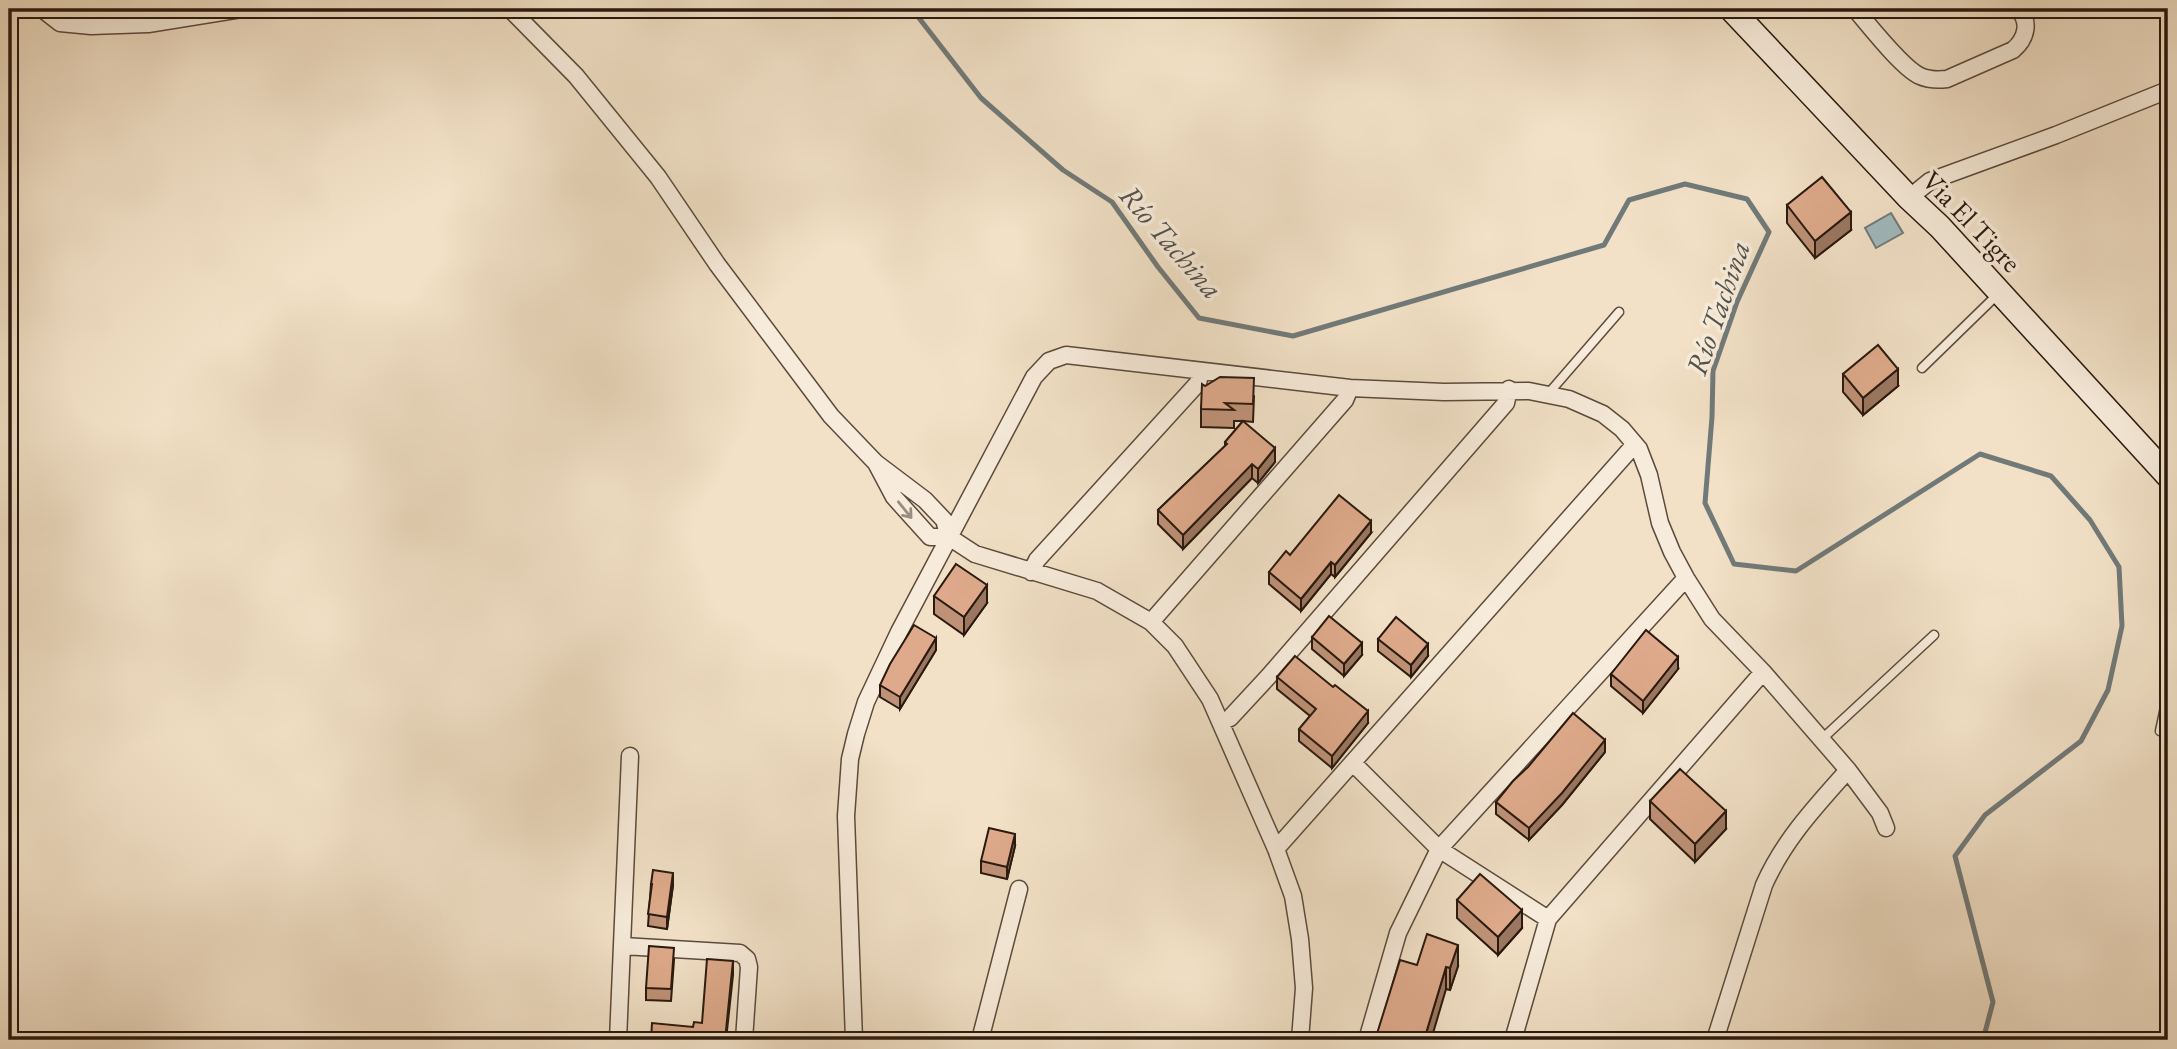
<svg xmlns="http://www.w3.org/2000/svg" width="2177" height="1049" font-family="'EB Garamond',serif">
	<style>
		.water { fill: #a1bac0; stroke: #717a79; stroke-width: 2 }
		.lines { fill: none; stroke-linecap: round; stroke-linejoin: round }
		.stream { stroke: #717a79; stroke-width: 5 }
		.lane-casing { stroke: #5b4b3c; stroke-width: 11 }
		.street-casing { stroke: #5b4b3c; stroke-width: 19 }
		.secondary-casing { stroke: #29190e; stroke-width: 26 }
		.lane { stroke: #f7ecdb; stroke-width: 8 }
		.street { stroke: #f7ecdb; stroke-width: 16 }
		.secondary { stroke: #f7ecdb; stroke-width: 23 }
		.wall { fill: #bf9278; stroke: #29190e; stroke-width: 2 }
		.shaded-wall { fill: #9b7761; stroke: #29190e; stroke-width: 2 }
		.building { fill: #deaa8b; stroke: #29190e; stroke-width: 2 }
		.oneway { stroke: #9a8d7f }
		.labels { text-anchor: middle; stroke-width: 7; stroke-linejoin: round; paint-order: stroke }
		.street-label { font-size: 28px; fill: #29190e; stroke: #f7ecdb }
		.water-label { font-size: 30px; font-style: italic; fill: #53514c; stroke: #f7ecdb }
	</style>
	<rect width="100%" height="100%" fill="#f2e1c7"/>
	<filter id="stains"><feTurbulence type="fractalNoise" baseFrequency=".00286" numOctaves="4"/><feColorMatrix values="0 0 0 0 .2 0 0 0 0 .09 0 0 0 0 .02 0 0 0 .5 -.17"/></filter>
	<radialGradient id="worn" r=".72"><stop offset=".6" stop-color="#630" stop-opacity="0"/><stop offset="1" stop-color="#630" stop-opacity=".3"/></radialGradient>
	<!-- water -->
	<path class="water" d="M 1891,213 L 1903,233 L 1876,248 L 1865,228 Z"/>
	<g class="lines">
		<!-- stream -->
		<path class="stream" d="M 912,9 L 981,98 L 1063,170 L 1112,202 L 1158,267 L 1199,318 L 1293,336 L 1604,245 L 1629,200 L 1685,184 L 1747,199 L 1769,232 L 1737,302 L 1713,371 L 1712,417 L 1705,503 L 1734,564 L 1796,571 L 1980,454 L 2051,476 L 2090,520 L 2119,567 L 2122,626 L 2108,690 L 2081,741 L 1985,815 L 1955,856 L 1993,1002 L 1983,1040"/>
		<!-- lane casing -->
		<g class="lane-casing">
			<path id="lane" d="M 1922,368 L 1998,294
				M 1548,394 L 1619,312
				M 2160,731 L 2168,693
				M 1822,739 L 1934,635"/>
		</g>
		<!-- street casing -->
		<g class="street-casing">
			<path id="street" d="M 42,9 L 60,23 L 91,26 L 148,24 L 241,9
				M 510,9 L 576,76 L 658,177 L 717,264 L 831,416 L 876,463 L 925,500 L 944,520 L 949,537
				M 1855,9 C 1869,25 1902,68 1920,76 C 1929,80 1938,80 1947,79 L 2013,50 C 2026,39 2031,22 2018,9
				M 1909,198 L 1930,181 L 2056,135 L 2168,90
				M 876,463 L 894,497 L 930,537 L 949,537 L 975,554 L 1097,591 L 1151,622 L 1175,646 L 1210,699 L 1276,849 L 1293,896 L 1300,939 L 1304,988 L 1300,1040
				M 1031,572 L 1037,560 L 1198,383 L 1201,371
				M 1151,622 L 1345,400 L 1350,388
				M 1221,722 L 1230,718 L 1268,677 L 1506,403 L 1509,389
				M 1353,763 L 1439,849 L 1548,919 L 1763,672
				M 1276,849 L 1635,444
				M 623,946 L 740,953 L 747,959 L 749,967 L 744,1040
				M 618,1040 L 630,756
				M 854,1040 L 846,816 L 850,759 L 856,734 L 866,702 L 899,632 L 1034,377 L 1049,361 L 1066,355 L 1350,388 L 1444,392 L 1529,391 L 1569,399 L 1603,414 L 1622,429 L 1639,449 L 1649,475 L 1660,523 L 1672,552 L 1686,578 L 1712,619 L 1763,672 L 1848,770 L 1880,813 L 1886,828
				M 980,1040 L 1019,889
				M 1367,1040 L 1398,933 L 1439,849 L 1686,578
				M 1513,1040 L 1548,919
				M 1715,1040 L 1764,885 C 1784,840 1815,807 1848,770"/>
		</g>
		<!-- secondary casing -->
		<g class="secondary-casing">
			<path id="secondary" d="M 1731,9 L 1909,198 L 1940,227 L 2168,476"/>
		</g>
		<!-- lane -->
		<use href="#lane" class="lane"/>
		<!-- street -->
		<use href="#street" class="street"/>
		<!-- secondary -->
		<use href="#secondary" class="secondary"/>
	</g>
	<!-- wall -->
	<path class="wall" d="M 1224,9 L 1241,9 L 1225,12 Z
		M 1787,205 L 1851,230 L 1815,258 L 1787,223 Z
		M 1843,374 L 1898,386 L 1863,415 L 1843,392 Z
		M 1205,386 L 1254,396 L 1253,422 L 1243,421 L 1275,462 L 1258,483 L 1252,478 L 1183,549 L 1158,524 L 1158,510 L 1225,446 L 1225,442 L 1243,421 L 1234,421 L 1234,428 L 1201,427 L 1201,409 Z
		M 1371,533 L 1335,577 L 1331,574 L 1301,611 L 1269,584 L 1269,572 L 1290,555 Z
		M 934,596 L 987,603 L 964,635 L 934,614 Z
		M 1312,637 L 1362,655 L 1344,676 L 1312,649 Z
		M 1378,639 L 1428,656 L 1411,677 L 1378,651 Z
		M 936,650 L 900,709 L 880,697 L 880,685 Z
		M 1678,669 L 1643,713 L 1611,686 L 1611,674 Z
		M 1277,677 L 1368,723 L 1332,768 L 1299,741 L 1299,729 L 1310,716 L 1277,689 Z
		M 1605,752 L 1562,805 L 1529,840 L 1496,814 L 1496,802 Z
		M 1650,801 L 1726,829 L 1695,862 L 1650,819 Z
		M 1015,846 L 1007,879 L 981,873 L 981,861 Z
		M 651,884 L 673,885 L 667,929 L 648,926 Z
		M 1457,900 L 1522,928 L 1498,955 L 1457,918 Z
		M 674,960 L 671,1001 L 646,1000 L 646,988 Z
		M 1417,965 L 1458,966 L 1450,990 L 1446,989 Z"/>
	<!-- shaded-wall -->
	<path class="shaded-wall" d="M 1851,212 L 1851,230 L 1815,258 L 1815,241 Z
		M 1898,369 L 1898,386 L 1863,415 L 1863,398 Z
		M 1275,448 L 1275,462 L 1258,483 L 1258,469 Z
		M 1252,464 L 1252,478 L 1183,549 L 1183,535 Z
		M 1371,521 L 1371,533 L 1335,577 L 1335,565 Z
		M 1331,562 L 1331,574 L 1301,611 L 1301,599 Z
		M 987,585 L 987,603 L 964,635 L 964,617 Z
		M 936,638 L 936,650 L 900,709 L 900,697 Z
		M 1362,643 L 1362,655 L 1344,676 L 1344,664 Z
		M 1428,644 L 1428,656 L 1411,677 L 1411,665 Z
		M 1678,657 L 1678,669 L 1643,713 L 1643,701 Z
		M 1368,711 L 1368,723 L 1332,768 L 1332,756 Z
		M 1605,740 L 1605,752 L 1562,805 L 1529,840 L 1529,828 Z
		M 1726,811 L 1726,829 L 1695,862 L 1695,844 Z
		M 1015,834 L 1015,846 L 1007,879 L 1007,867 Z
		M 673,873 L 673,885 L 667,929 L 667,917 Z
		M 1522,910 L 1522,928 L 1498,955 L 1498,937 Z
		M 1458,945 L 1458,966 L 1450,990 L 1450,968 Z
		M 733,961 L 733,975 L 726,1040 L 725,1040 Z
		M 1446,967 L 1446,989 L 1431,1040 L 1424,1040 Z"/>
	<!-- building -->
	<path class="building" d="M 1822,177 L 1851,212 L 1815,241 L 1787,205 Z
		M 1878,345 L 1898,369 L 1863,398 L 1843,374 Z
		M 1220,377 L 1254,378 L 1253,404 L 1225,403 L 1234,410 L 1201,409 L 1202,384 L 1205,386 Z
		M 1243,421 L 1275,448 L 1258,469 L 1252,464 L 1183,535 L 1158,510 L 1227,444 L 1225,442 Z
		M 1339,495 L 1371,521 L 1335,565 L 1331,562 L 1301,599 L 1269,572 L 1286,551 L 1290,555 Z
		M 956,564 L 987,585 L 964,617 L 934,596 Z
		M 1329,616 L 1362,643 L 1344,664 L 1312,637 Z
		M 1396,617 L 1428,644 L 1411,665 L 1378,639 Z
		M 914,625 L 936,638 L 900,697 L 880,685 L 890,664 Z
		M 1646,630 L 1678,657 L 1643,701 L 1611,674 Z
		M 1295,656 L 1333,687 L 1335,685 L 1368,711 L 1332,756 L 1299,729 L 1316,709 L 1277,677 Z
		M 1573,713 L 1605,740 L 1562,793 L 1529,828 L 1496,802 L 1513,781 L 1528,767 Z
		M 1680,769 L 1726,811 L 1695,844 L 1650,801 Z
		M 989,828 L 1015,834 L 1007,867 L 981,861 Z
		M 653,870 L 673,873 L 667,917 L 648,914 L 652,884 L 651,884 Z
		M 1480,874 L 1522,910 L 1498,937 L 1457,900 Z
		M 1427,934 L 1458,945 L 1450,968 L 1446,967 L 1424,1040 L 1375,1040 L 1400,960 L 1417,965 Z
		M 649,946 L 674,948 L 671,989 L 646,988 Z
		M 707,959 L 733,961 L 725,1040 L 651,1040 L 652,1023 L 693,1027 L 694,1022 L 702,1023 Z"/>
	<!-- one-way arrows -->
	<defs><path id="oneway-shaft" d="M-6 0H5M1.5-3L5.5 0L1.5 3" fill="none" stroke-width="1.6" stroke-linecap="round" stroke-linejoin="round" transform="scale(1.75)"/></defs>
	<use class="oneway" href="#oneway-shaft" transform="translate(905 510) rotate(51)"/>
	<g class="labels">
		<!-- street labels -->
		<g class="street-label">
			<text transform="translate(1972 221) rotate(46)" y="10">Via El Tigre</text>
		</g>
		<!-- water labels -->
		<g class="water-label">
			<text transform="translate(1171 242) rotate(49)" y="10">Río Tachina</text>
			<text transform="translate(1718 308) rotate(-71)" y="10">Río Tachina</text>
		</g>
	</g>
	<!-- margin -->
	<rect width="2177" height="1049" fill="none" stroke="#f2e1c7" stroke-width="35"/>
	<rect x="10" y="10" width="2156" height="1028" fill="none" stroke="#29190e" stroke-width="3.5"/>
	<rect x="18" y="18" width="2142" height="1014" fill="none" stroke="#29190e" stroke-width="2"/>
	<rect width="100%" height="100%" filter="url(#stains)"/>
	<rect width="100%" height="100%" fill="url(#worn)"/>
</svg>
